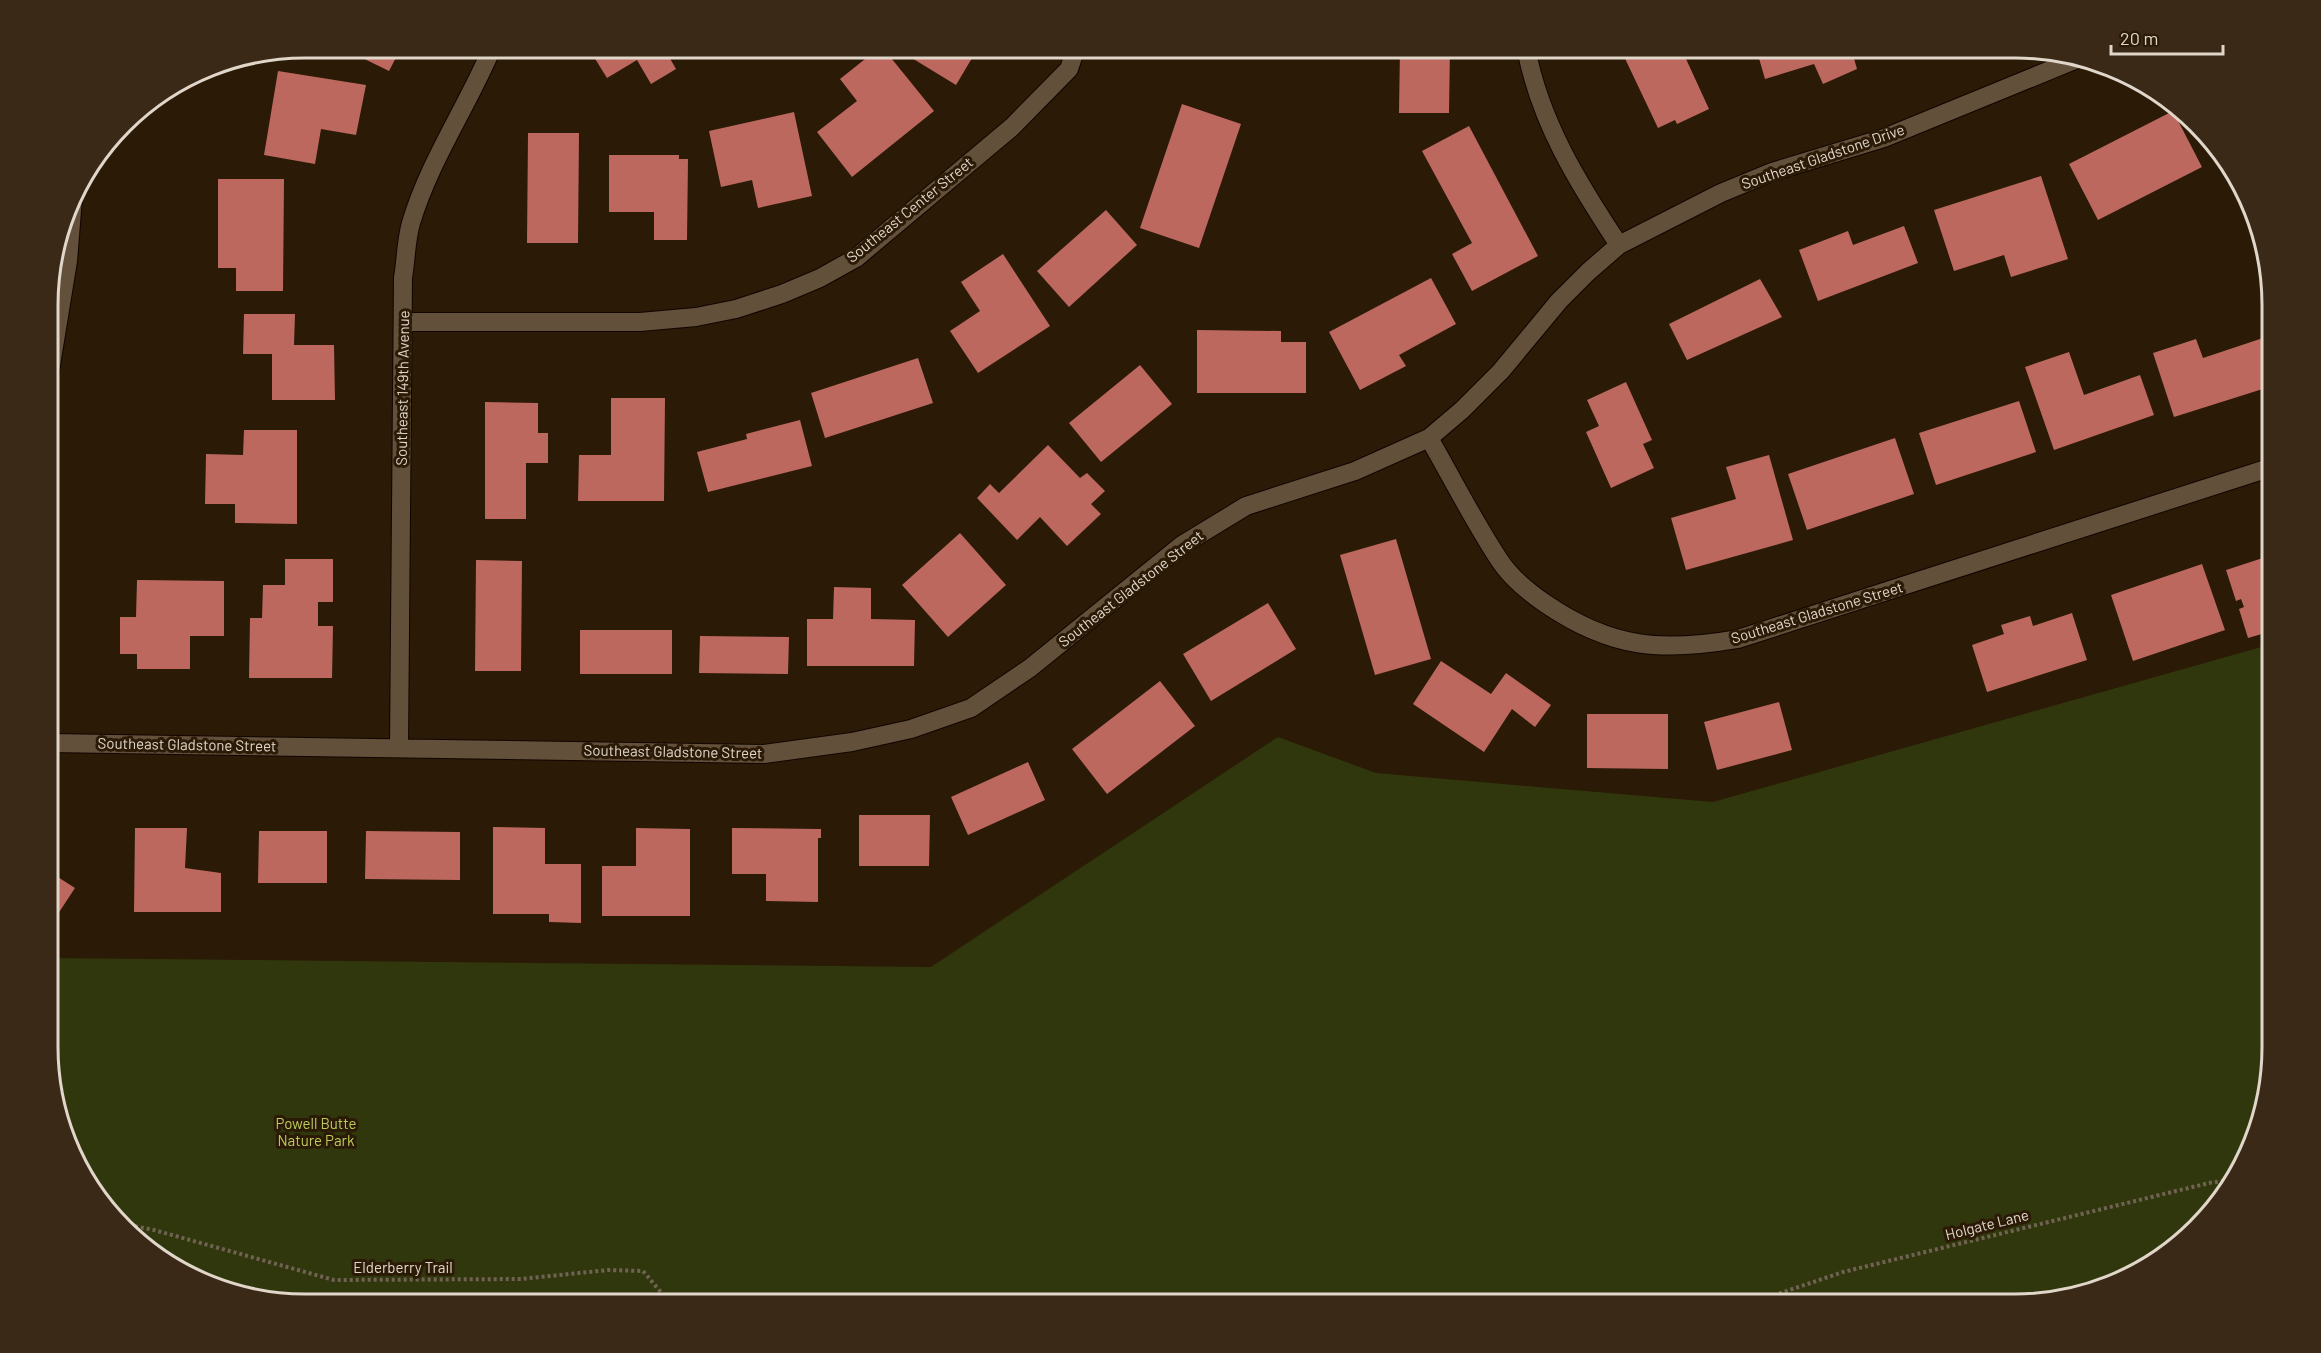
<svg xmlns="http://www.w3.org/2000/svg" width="2321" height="1353" font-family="Barlow,sans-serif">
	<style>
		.green { fill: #31370d }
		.building { fill: #bd685f }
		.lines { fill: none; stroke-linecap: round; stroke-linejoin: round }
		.minor-casing { stroke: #120500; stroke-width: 20 }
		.path { stroke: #716353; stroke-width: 4; stroke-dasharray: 3 3; stroke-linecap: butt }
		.minor { stroke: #63503b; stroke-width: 18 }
		.labels { text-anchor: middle; stroke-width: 6; stroke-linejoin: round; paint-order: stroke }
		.street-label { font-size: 15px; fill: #e1d6ca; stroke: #2a1a06 }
		.park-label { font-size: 15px; fill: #bbcd5b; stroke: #2a1a06 }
		.rim { fill: none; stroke: #e1d6ca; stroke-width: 3 }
	</style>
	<rect width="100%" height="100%" fill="#2a1a06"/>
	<!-- green -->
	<path class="green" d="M 2272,644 L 2272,1064 L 2238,1176 L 2197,1230 L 2144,1270 L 2032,1304 L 305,1305 L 239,1296 L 177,1270 L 91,1190 L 50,1081 L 50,958 L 931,967 L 1278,737 L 1376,773 L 1713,802 Z"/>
	<!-- building -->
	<path class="building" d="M 342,48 L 401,48 L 389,71 Z
		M 591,48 L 664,48 L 676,69 L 651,84 L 637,60 L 607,78 L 589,49 Z
		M 879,48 L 883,48 L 934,111 L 852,177 L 817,132 L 857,101 L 840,79 Z
		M 904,48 L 978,48 L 956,85 L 902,52 Z
		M 1400,48 L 1450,48 L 1449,113 L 1399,113 Z
		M 1620,48 L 1681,48 L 1709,109 L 1677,124 L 1675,120 L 1658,128 Z
		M 1756,48 L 1851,48 L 1857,69 L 1823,84 L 1814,64 L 1765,79 Z
		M 278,71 L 366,85 L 356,135 L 321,129 L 315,164 L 264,155 Z
		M 1182,104 L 1241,124 L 1199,248 L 1140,228 Z
		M 2173,111 L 2202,167 L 2098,220 L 2069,164 Z
		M 794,112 L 812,196 L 758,208 L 752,180 L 721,187 L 709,131 Z
		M 1469,126 L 1538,256 L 1472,291 L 1452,254 L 1472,243 L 1422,151 Z
		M 528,133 L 579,133 L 578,243 L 527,243 Z
		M 609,155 L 679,155 L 679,159 L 688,159 L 687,240 L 654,240 L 654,212 L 609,212 Z
		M 2041,176 L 2068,259 L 2011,277 L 2004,255 L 1954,271 L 1934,210 Z
		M 218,179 L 284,179 L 283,291 L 236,291 L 236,268 L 218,268 Z
		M 1106,210 L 1137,245 L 1069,307 L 1037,271 Z
		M 1904,226 L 1918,263 L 1818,301 L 1799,250 L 1848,231 L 1853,245 Z
		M 1003,254 L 1050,326 L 978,373 L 950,331 L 980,311 L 961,282 Z
		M 1431,278 L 1456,324 L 1399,355 L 1406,366 L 1360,390 L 1329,332 Z
		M 1760,279 L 1782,317 L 1687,360 L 1669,324 Z
		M 244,314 L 295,314 L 294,345 L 334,345 L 335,400 L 272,400 L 272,354 L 243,354 Z
		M 1197,330 L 1281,331 L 1281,342 L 1306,342 L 1306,393 L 1197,393 Z
		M 2272,335 L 2272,358 L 2261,362 L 2269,387 L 2174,417 L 2153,353 L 2196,339 L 2203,358 Z
		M 2069,352 L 2084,395 L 2140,375 L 2154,415 L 2054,450 L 2025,367 Z
		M 918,358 L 933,403 L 825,438 L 811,393 Z
		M 1140,365 L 1172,404 L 1101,462 L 1069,423 Z
		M 1626,382 L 1652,440 L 1643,444 L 1654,468 L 1611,488 L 1586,432 L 1599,426 L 1587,400 Z
		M 611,398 L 665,398 L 664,501 L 578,501 L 579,455 L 611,455 Z
		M 2019,401 L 2036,452 L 1936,485 L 1919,433 Z
		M 485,402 L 538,403 L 538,433 L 548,433 L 548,463 L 526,463 L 526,519 L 485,519 Z
		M 800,420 L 812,466 L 708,492 L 697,452 L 747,439 L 746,434 Z
		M 244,430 L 297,430 L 297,524 L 235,523 L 235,504 L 205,504 L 206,454 L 243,455 Z
		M 1895,438 L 1914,494 L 1807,530 L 1788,474 Z
		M 1048,445 L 1080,478 L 1087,473 L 1105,491 L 1091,504 L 1101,514 L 1067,546 L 1040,517 L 1017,540 L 977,498 L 990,484 L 999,493 Z
		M 1769,455 L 1793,540 L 1686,570 L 1671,518 L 1736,499 L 1726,467 Z
		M 960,533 L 1006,585 L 948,637 L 902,585 Z
		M 1396,539 L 1431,659 L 1375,675 L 1340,555 Z
		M 2272,555 L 2272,631 L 2248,638 L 2239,609 L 2244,607 L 2241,599 L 2236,601 L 2226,570 Z
		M 285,559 L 333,559 L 333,602 L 318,602 L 318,626 L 333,626 L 332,678 L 249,678 L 250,618 L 262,618 L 263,585 L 285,585 Z
		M 476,560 L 522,561 L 521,671 L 475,671 Z
		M 2202,564 L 2225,630 L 2133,661 L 2111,595 Z
		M 137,580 L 224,581 L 224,636 L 190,636 L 190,669 L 137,669 L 137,654 L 120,654 L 120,617 L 136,617 Z
		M 834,587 L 871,588 L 871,619 L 915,620 L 914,666 L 807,666 L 807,619 L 833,619 Z
		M 1268,603 L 1296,649 L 1211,701 L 1183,654 Z
		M 2072,613 L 2087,660 L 1987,692 L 1972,645 L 2004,634 L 2001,625 L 2030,616 L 2033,626 Z
		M 580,630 L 672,630 L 672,674 L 580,674 Z
		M 700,636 L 789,637 L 788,674 L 699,673 Z
		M 1441,661 L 1491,694 L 1506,673 L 1551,705 L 1535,727 L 1512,709 L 1484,752 L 1413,704 Z
		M 1160,681 L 1195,726 L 1107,794 L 1072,749 Z
		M 1779,702 L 1792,750 L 1717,770 L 1704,722 Z
		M 1587,714 L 1668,714 L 1668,769 L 1587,768 Z
		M 1028,762 L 1045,800 L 968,835 L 951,797 Z
		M 859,815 L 930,815 L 929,866 L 859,866 Z
		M 493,827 L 545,828 L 545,864 L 581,864 L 581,923 L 549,922 L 549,914 L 493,914 Z
		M 135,828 L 187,828 L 185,868 L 221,873 L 221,912 L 134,912 Z
		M 636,828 L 690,829 L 690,916 L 602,916 L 602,866 L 636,866 Z
		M 732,828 L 821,829 L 821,838 L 818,838 L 818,902 L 766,901 L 766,874 L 732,874 Z
		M 259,831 L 327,831 L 327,883 L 258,883 Z
		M 366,831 L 460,832 L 460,880 L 365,879 Z
		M 50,872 L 75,888 L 50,926 Z"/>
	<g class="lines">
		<!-- minor casing -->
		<g class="minor-casing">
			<path id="minor" d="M 1526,48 C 1540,122 1578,183 1619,245
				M 403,322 L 640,322 L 696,317 L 736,309 L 782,294 L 820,278 L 856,258 L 1012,127 L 1069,69 L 1076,48
				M 50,371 L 68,261 L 73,198
				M 1429,438 C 1452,478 1474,522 1500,561 C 1511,578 1530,593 1546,604 C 1612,649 1662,652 1738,639 L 2272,467
				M 50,743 L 764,754 L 852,742 L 911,729 L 971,708 L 1030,668 L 1182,545 L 1246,506 L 1355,471 L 1429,438 L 1462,410 L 1501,371 L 1559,301 L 1588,272 L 1619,245 L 1721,193 L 1772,172 L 1884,138 L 2082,57
				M 399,747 L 403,278 C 406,260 406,240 411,223 C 429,162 467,107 492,48"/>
		</g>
		<!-- path -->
		<path class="path" d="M 129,1225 L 154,1230 L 334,1280 L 521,1279 L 608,1270 L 643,1271 L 665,1297 L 662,1305
			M 1745,1305 L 1843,1272 L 2209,1183 L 2237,1179"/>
		<!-- minor -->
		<use href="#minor" class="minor"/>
	</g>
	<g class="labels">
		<!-- street labels -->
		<g class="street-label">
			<text transform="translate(1823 157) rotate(-19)" y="5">Southeast Gladstone Drive</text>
			<text transform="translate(910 210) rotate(-39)" y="5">Southeast Center Street</text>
			<text transform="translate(403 388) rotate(-89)" y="5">Southeast 149th Avenue</text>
			<text transform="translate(1131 589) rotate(-38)" y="5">Southeast Gladstone Street</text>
			<text transform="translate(1817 613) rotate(-17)" y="5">Southeast Gladstone Street</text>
			<text transform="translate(187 745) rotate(1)" y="5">Southeast Gladstone Street</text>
			<text transform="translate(673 752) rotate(1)" y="5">Southeast Gladstone Street</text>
			<text transform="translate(1987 1225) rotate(-14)" y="5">Holgate Lane</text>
			<text x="403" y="1273">Elderberry Trail</text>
		</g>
		<!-- park labels -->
		<g class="park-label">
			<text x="316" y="1129">Powell Butte<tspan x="316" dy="17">Nature Park</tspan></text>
		</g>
	</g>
	<!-- crop -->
	<path d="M0 0H2321V1353H0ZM305 58H2015A247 247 0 0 1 2262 305V1047A247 247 0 0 1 2015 1294H305A247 247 0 0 1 58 1047V305A247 247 0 0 1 305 58Z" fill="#392916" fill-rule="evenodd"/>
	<path class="rim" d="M305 58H2015A247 247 0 0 1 2262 305V1047A247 247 0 0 1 2015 1294H305A247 247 0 0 1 58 1047V305A247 247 0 0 1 305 58Z"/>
	<!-- scale -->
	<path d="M2111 45v9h112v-9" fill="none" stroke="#e1d6ca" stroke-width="3"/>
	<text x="2120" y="45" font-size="18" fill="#e1d6ca" stroke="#2a1a06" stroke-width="4.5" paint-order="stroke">20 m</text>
</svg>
